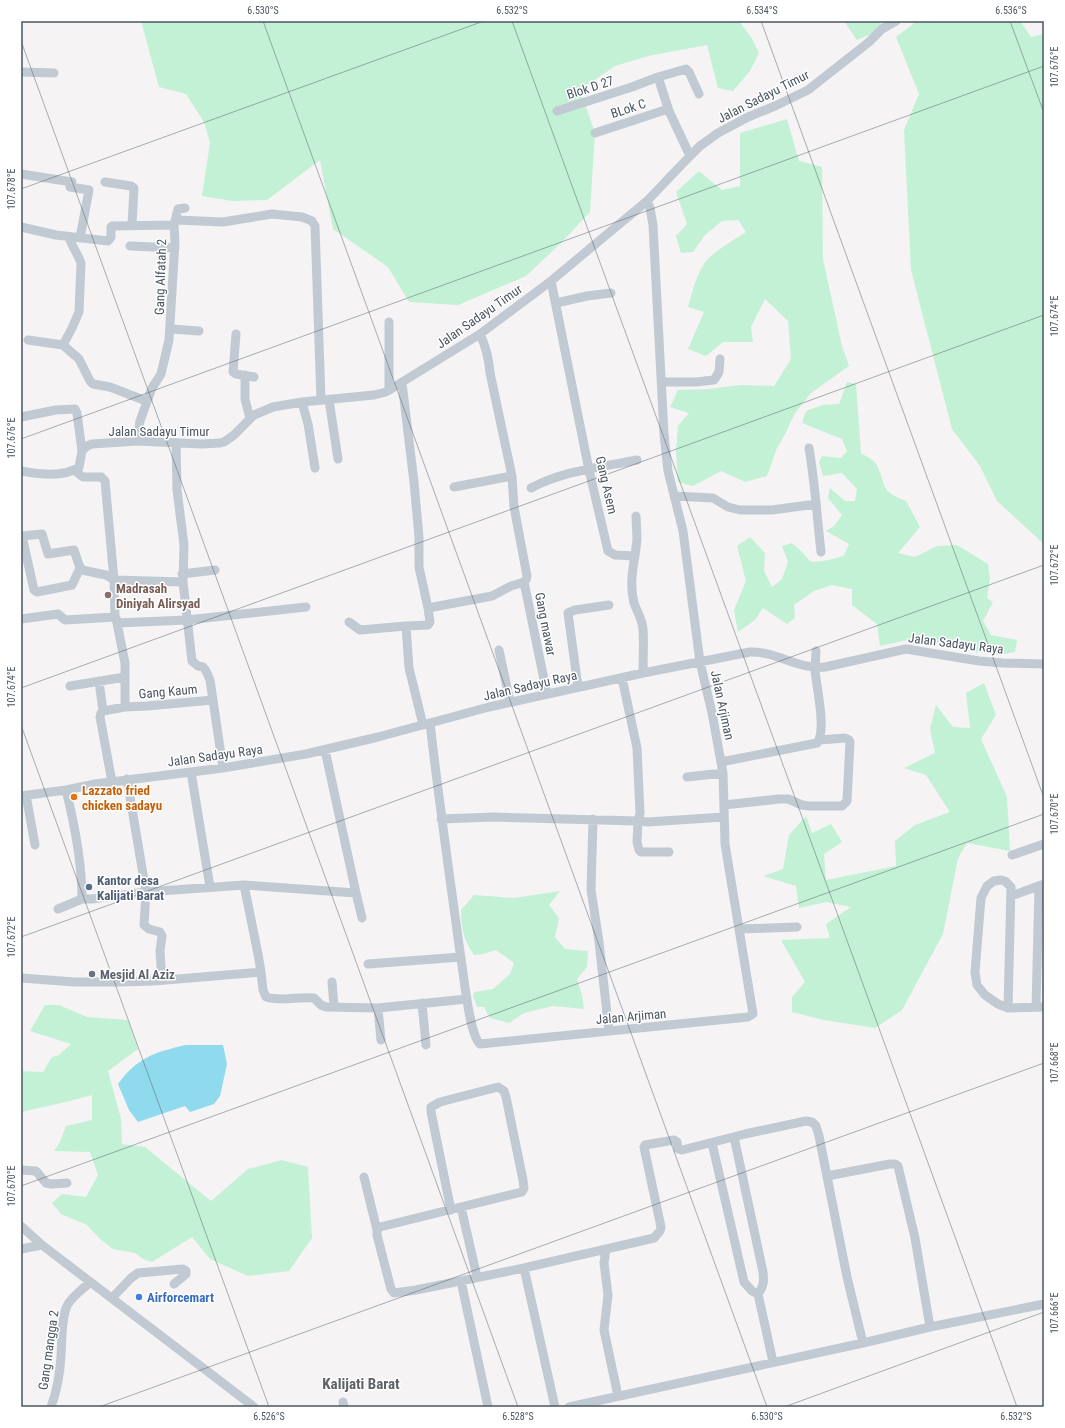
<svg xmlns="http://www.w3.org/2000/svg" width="1065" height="1428" font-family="'Roboto Condensed',sans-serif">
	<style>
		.green { fill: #c3f1d5 }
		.water { fill: #90daee }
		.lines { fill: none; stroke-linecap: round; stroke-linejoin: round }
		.minor { stroke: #c1cad2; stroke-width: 9 }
		.ticks { fill: none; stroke: #4a5661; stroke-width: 1; stroke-opacity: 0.45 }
		.education-dot { fill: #8d6e63; stroke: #fff; stroke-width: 1.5 }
		.food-dot { fill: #e8710a; stroke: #fff; stroke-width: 1.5 }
		.service-dot { fill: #5c6f8a; stroke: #fff; stroke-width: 1.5 }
		.worship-dot { fill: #6b7280; stroke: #fff; stroke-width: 1.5 }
		.shop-dot { fill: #3f7fe0; stroke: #fff; stroke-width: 1.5 }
		.labels { text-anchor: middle; stroke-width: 3; stroke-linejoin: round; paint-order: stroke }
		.street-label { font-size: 13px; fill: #4a5661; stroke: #fff }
		.education-label { font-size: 13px; font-weight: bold; fill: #785e54; stroke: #fff; text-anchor: start }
		.food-label { font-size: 13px; font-weight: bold; fill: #c56008; stroke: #fff; text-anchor: start }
		.service-label { font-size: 13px; font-weight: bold; fill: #4e5e75; stroke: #fff; text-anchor: start }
		.worship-label { font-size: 13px; font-weight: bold; fill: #5b616d; stroke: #fff; text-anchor: start }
		.shop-label { font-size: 13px; font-weight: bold; fill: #366cbe; stroke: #fff; text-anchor: start }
		.quarter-label { font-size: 15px; font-weight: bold; fill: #5f6368; stroke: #fff }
		.neatline { fill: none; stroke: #4a5661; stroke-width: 1.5 }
		.ticks-label { font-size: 10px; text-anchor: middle; fill: #4a5661 }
	</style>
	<rect width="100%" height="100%" fill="#f5f3f3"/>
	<!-- green -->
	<path class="green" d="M 141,21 L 739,21 L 751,37 L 759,53 L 750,71 L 733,91 L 718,88 L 707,45 L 648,56 L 615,66 L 580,90 L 595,133 L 590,212 L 561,243 L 526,276 L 458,305 L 409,302 L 388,267 L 333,229 L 320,160 L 267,200 L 232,201 L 202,196 L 210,143 L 204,122 L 186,94 L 159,87 Z
		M 844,21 L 880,21 L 882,29 L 857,40 Z
		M 917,21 L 1020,21 L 1031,37 L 1044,34 L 1044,544 L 997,501 L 980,466 L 952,429 L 911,270 L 904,130 L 919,94 L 896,37 Z
		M 787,119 L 799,161 L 822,167 L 823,259 L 842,346 L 849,366 L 811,393 L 795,413 L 784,436 L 777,448 L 767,476 L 745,482 L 721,471 L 693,486 L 678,482 L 676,451 L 678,426 L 689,413 L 670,407 L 678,390 L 708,389 L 741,385 L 774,386 L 791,359 L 788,321 L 765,299 L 751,327 L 753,342 L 723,342 L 706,356 L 688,349 L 704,312 L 688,307 C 692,293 696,276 704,264 C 711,253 735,239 746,232 L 738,220 L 722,221 L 705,235 L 693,252 L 681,253 L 676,236 L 687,224 L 676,192 L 699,171 L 722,190 L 740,186 L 740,133 Z
		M 847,382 L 856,384 L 861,453 C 865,456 873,459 876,464 C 888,485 877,490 906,501 L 920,527 L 898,553 L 915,557 L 937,546 L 957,545 L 988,564 L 990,578 L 987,598 L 993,602 L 983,621 L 991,635 L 1017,640 L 1015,652 L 999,655 L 960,650 L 921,637 L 880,646 L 877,624 L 852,605 L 852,589 L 832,585 L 814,591 L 794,605 L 795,618 L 787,624 L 763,608 L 755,620 L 738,632 L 734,610 L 746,581 L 737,546 L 750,537 L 765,553 L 764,571 L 772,587 L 782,579 L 788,562 L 782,546 L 792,543 L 801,551 L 811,562 L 824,561 L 844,556 L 849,544 L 826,531 L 834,526 L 842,515 L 828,498 L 830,488 L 845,501 L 855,501 L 857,489 L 842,473 L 823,476 L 819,462 L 822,456 L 841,458 L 847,451 L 842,439 L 802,423 L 806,411 L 823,405 L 839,404 Z
		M 984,683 L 996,715 L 981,739 L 1007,797 L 1010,851 L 967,843 L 958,858 L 943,934 L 902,1010 L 875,1028 L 824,1020 L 792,1012 L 792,997 L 805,982 L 781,940 L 830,938 L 826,924 L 851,907 L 826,902 L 799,908 L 796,886 L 763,876 L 783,869 L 789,835 L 806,816 L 812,833 L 831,824 L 842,842 L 824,854 L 826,880 L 896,866 L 895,841 L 915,825 L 950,812 L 926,775 L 904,768 L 935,753 L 930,729 L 936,705 L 953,727 L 970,728 L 966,693 Z
		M 560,891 L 549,905 L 559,918 L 555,937 L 565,949 L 588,951 L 587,967 L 577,979 L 582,995 L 584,1009 L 553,1006 L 524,1013 L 509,1023 L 490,1018 L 484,1007 L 477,1007 L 473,996 L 474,992 L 493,989 L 510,974 L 514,963 L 496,950 L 484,954 L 474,955 C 462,936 462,931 461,910 L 474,895 L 514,898 Z
		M 45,1005 L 59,1005 L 87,1017 L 128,1020 L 138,1049 L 108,1071 L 121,1119 L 122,1144 L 145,1147 L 211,1201 L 248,1169 L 282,1160 L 308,1167 L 312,1238 L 289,1271 L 248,1276 L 210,1259 L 192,1237 L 152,1262 L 143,1259 L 135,1253 L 113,1249 L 100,1239 L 87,1225 L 61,1214 L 52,1203 L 62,1194 L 86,1197 L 98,1175 L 90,1152 L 54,1151 L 60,1142 L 66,1126 L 92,1120 L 92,1095 L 66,1102 L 21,1112 L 21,1071 L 43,1072 L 52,1057 L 59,1055 L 71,1044 L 30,1031 Z"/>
	<!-- water -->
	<path class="water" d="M 186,1045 L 223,1045 L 227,1064 L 220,1096 L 214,1104 L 190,1112 L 185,1106 L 138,1122 L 129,1110 L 118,1084 C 138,1057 155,1052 186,1045 Z"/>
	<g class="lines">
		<!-- minor -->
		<path class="minor" d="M 21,72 L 54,73
			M 557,111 L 632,87 L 658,77
			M 595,133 L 668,109
			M 690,156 L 669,111 L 658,77 L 686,69 L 689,72 L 699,94
			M 21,174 L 72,182 L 70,187 L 89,190 L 80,238
			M 105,182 L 131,186 L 134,188 L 132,225
			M 176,220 L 223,222 L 272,214 L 302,217 L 312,221 L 315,226 L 321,400
			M 174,225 L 178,209 L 185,208
			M 21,227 L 56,235 L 108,241 L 111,237 L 111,227 L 112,226 L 174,225 L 175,242 L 169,340 L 161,374 L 152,388 L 140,421 L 137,441
			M 130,246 L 175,248
			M 551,281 L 589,470 L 608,551 L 615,555 L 635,556 C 632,572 630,587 634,603 C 637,612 642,618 643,629 C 644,644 643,659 643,673
			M 556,303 L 587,296 L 611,293
			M 389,322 L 389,390
			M 171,329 L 199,331
			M 236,334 L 233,372 L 236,374 L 254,377
			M 28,340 L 63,345 L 79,359 L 90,381 L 93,384 L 110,387 L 146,401
			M 63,345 L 72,328 L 79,312 L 81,263 C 78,254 72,247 69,237
			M 245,375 L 245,399 L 250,419
			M 662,382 L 696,382 L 714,380 L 719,372 L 720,359
			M 402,383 L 414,482 L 419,537 L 419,567 L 428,608 L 492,596 L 511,586 L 524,582 L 526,580 L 527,576 L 514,507 L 512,476 L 490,373 C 489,358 486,347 480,334
			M 329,400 L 338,459
			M 302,402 L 308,424 L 315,468
			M 21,417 L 56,410 L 75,409 L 77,413 L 82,451
			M 176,443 L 177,490 L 184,545 L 183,582 L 192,661 L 198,666 L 203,667 L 206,671 L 210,680 L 223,768
			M 809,448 C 815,483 817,517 821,552
			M 74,470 L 83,477 L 101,477 L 105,481 L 114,580
			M 21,471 C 39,474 63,478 79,467 L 82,451 L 87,446 L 92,444 L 137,441 L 202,444 L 220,443 L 224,442 L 234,435 L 254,415 L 273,407 L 302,402 L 374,395 L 386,392 L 480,334 L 551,281 L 647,201 L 690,156 L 700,146 L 718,133 L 748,117 L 775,106 L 808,90 L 869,42 L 882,29 L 896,21
			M 454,487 L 512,476
			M 531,488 C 563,471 601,467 637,460
			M 675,496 L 713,498 L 728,507 L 740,510 L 772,510 L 816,504
			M 635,556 L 637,539 L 636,516
			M 80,568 L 72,585 L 37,592 L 34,590 L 22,536 L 42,534 L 48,554 L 74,550 L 79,565 L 82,570 L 106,575 L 114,580
			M 182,574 L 215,570
			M 524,582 L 547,694
			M 21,619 L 58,614 L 65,620 L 115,617 L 114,580 L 183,582
			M 349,622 L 360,630 L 406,626
			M 117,623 L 187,620 L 306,607
			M 499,650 L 510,702
			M 99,681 L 103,711
			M 70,686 L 125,677
			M 578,687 L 568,613 L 575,610 L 609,605
			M 125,707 L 147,706 L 213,700
			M 430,723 C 439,802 450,880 461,959 C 464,976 469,1034 480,1044 L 748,1017 L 753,1014 L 725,844 L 723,773 L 712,713 L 700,662 L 683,531 L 668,471 L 664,434 L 653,225 L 650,208 L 647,201
			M 423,725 L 409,668 L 406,626 L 428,625 L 430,622 L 428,608
			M 325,750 L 356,893
			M 721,762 L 817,743 C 827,731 816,685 815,670 C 815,663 816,657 816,651
			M 191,772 L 210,887
			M 687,777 L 723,773
			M 112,782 L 100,717 L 101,713 L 103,711 L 125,707 L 125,663 L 116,618
			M 66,790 C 75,826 82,862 82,899 L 92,899 L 146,892 L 144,925 L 149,929 L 160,932 L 162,936 L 160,951 L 162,980
			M 26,795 L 35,845
			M 21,796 L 66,790 L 95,784 L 223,768 L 306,754 L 378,737 L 489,707 L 643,673 L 750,652 C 776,651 799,670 825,667 L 906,649 L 979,661 L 1003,663 L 1044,664
			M 724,805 L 779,799 L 788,799 L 802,805 L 809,806 L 842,806 L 847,801 L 850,742 L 849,740 L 845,738 L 820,740
			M 441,819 L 494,817 L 638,821 L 640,813 L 637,748 L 622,678
			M 593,819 L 591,890 L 599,942 L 609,1031
			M 669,852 L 641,852 L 639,850 L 637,842 L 638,821 L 648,822 L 724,817
			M 1012,855 L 1044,844
			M 244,885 L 356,893 L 362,918
			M 1011,896 L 1044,884
			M 58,909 L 82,899
			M 739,929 L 797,927
			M 368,964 L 461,957
			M 261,972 L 263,990 L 266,997 C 283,1002 298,996 314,998 L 321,1005 L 326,1007 L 378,1008 L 467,999
			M 21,978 L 75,982 L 121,982 L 154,981 L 261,972 L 258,954 L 244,885 L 146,892 L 127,779
			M 332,982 L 334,1007
			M 422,1003 L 426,1045
			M 1036,1007 L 1039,886
			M 378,1008 L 381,1040
			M 1008,1008 L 1011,887 L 1005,881 L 1001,880 L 994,881 L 987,886 L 981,898 L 975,972 L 977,985 L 985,995 L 998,1004 L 1008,1008 L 1044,1007
			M 734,1137 L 763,1272 C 764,1281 764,1286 758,1294
			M 712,1143 L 744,1282 L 752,1291 L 758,1294
			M 21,1170 L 36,1171 L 46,1183 L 51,1184 L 67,1183
			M 827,1176 L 890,1164 L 895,1164 L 898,1166 L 915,1238 L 930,1327
			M 364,1177 L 377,1230
			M 461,1207 L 477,1277
			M 451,1210 L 431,1112 L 431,1107 L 440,1102 L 498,1087 L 504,1091 L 506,1097 L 523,1180 L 524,1188 L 522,1192 L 380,1227 L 377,1230 L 377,1235 L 391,1289 L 394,1293 L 416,1290 L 524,1268 L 654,1238 L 660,1231 L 661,1227 L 644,1147 L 645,1145 L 674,1140 L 677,1142 L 678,1149 L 682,1150 L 745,1134 L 806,1121 L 812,1122 L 816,1126 L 819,1136 L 847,1277 L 863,1343
			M 21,1226 L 42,1245 L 254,1407
			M 21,1249 L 42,1245
			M 606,1249 L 604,1263 L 608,1295 L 604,1330 L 618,1396
			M 524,1268 L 555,1407
			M 461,1281 L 488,1407
			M 758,1294 L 773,1362
			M 112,1298 L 131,1278 L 138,1273 L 183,1269 L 186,1271 L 186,1274 L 174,1284
			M 343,1402 L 344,1407
			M 51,1407 C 57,1391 60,1373 61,1356 C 62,1341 61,1316 68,1304 C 73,1296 83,1289 90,1282
			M 569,1407 L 863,1343 L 930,1327 L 1044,1304"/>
	</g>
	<!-- ticks -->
	<path class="ticks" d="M 263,21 L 767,1407M 512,21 L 1017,1407M 761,21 L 1044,798M 1010,21 L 1044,113M 21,41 L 518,1407M 21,189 L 484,21M 21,439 L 1044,66M 21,688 L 1044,315M 21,725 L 269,1407M 21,937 L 1044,565M 21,1186 L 1044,814M 99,1407 L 1044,1063M 784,1407 L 1044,1312"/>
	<!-- markers -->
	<circle class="education-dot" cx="108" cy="595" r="4"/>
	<circle class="food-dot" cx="74" cy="797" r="4"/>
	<circle class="service-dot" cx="89" cy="887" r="4"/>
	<circle class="worship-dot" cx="92" cy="974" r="4"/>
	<circle class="shop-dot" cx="139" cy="1297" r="4"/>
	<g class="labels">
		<!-- street labels -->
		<g class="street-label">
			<text transform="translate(590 87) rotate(-18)" y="5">Blok D 27</text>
			<text transform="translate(763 96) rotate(-27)" y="5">Jalan Sadayu Timur</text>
			<text transform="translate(628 108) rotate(-18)" y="5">BLok C</text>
			<text transform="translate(160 277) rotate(-88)" y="5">Gang Alfatah 2</text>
			<text transform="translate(479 316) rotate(-35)" y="5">Jalan Sadayu Timur</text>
			<text x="159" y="436">Jalan Sadayu Timur</text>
			<text transform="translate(607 485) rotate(77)" y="5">Gang Asem</text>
			<text transform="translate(546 624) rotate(79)" y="5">Gang mawar</text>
			<text transform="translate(956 643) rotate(7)" y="5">Jalan Sadayu Raya</text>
			<text transform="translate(530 685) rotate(-13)" y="5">Jalan Sadayu Raya</text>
			<text transform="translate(168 691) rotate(-5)" y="5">Gang Kaum</text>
			<text transform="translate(723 705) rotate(78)" y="5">Jalan Arjiman</text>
			<text transform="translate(215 755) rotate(-8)" y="5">Jalan Sadayu Raya</text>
			<text transform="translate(631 1016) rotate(-5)" y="5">Jalan Arjiman</text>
			<text transform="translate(48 1350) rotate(-82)" y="5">Gang mangga 2</text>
		</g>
		<!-- education labels -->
		<g class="education-label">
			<text x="116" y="593">Madrasah<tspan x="116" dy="15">Diniyah Alirsyad</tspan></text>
		</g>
		<!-- food labels -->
		<g class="food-label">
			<text x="82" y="795">Lazzato fried<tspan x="82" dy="15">chicken sadayu</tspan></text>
		</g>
		<!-- service labels -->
		<g class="service-label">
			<text x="97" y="885">Kantor desa<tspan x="97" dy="15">Kalijati Barat</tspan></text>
		</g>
		<!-- worship labels -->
		<g class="worship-label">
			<text x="100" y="979">Mesjid Al Aziz</text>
		</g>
		<!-- shop labels -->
		<g class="shop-label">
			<text x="147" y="1302">Airforcemart</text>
		</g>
		<!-- quarter labels -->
		<g class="quarter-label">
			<text x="361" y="1389">Kalijati Barat</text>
		</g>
	</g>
	<!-- border -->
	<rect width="1065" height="1428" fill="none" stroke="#ffffff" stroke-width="44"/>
	<rect x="22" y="22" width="1021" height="1384" class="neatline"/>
	<g class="ticks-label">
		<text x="263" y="14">6.530°S</text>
		<text x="512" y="14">6.532°S</text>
		<text x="762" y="14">6.534°S</text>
		<text x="1011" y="14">6.536°S</text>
		<text transform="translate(1054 67) rotate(-90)" y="4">107.676°E</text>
		<text transform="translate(11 189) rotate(-90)" y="4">107.678°E</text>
		<text transform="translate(1054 316) rotate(-90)" y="4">107.674°E</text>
		<text transform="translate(11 438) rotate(-90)" y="4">107.676°E</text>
		<text transform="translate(1054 565) rotate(-90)" y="4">107.672°E</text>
		<text transform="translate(11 687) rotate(-90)" y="4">107.674°E</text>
		<text transform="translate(1054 814) rotate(-90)" y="4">107.670°E</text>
		<text transform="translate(11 937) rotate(-90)" y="4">107.672°E</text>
		<text transform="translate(1054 1063) rotate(-90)" y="4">107.668°E</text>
		<text transform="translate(11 1186) rotate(-90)" y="4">107.670°E</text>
		<text transform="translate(1054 1313) rotate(-90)" y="4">107.666°E</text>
		<text x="269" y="1420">6.526°S</text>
		<text x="518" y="1420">6.528°S</text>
		<text x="767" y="1420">6.530°S</text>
		<text x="1016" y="1420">6.532°S</text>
	</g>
</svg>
